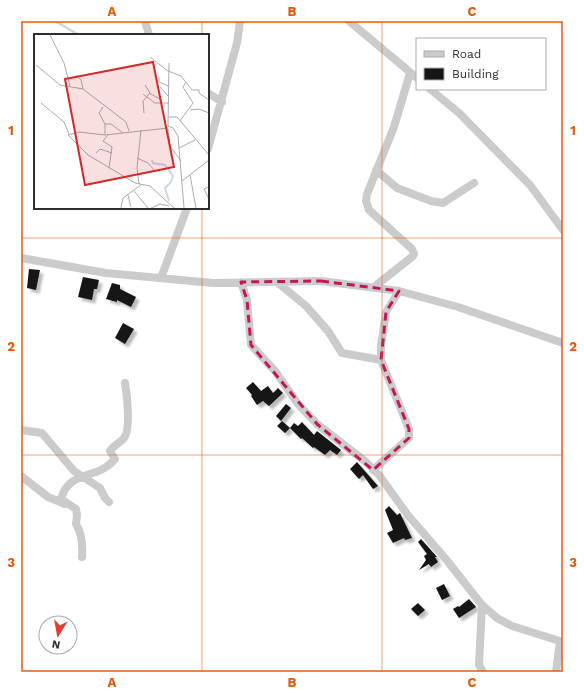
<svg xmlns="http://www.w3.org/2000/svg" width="584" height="693" font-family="'Work Sans',sans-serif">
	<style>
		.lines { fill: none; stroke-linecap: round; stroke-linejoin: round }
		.stream { stroke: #c8d8ea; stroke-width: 2.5 }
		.building { fill: #151515; filter: url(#shadow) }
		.street { stroke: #cbcbcb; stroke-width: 8 }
		.marked { fill: none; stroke: #c2185b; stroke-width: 3; stroke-dasharray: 8 5; stroke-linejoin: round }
		.grid { fill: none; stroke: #e8590c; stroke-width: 1; stroke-opacity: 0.55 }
		.inset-river { fill: none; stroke: #c8d8ea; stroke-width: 2 }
		.inset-road { fill: none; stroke: #ababab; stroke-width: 1 }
		.view { fill: #d62828; fill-opacity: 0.15; stroke: #d62828; stroke-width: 2 }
		.inset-edge { fill: none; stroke: #2e2e2e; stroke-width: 2 }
		.neatline { fill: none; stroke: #e8590c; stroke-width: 1.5 }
		.grid-label { font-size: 13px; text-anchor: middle; font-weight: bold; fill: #e8590c }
	</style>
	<defs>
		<filter id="shadow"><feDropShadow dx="3.5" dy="3.5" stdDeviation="1" flood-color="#0004"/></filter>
	</defs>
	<rect width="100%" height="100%" fill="#fff"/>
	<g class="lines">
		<!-- stream -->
		<path class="stream" d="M 55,21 L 79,35"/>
	</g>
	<!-- building -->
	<path class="building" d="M 29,269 L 40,270 L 36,290 L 27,288 Z
		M 83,277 L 99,280 L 97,289 L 94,289 L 92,300 L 78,297 Z
		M 112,283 L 120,285 L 120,289 L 136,297 L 131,307 L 117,300 L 117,302 L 106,299 Z
		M 123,323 L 134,329 L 125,344 L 115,338 Z
		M 253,382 L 261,391 L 268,386 L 273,393 L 278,388 L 283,393 L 269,406 L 263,401 L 257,405 L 251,396 L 252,395 L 246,388 Z
		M 286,404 L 291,408 L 281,421 L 276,416 Z
		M 282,421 L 290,428 L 285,433 L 277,426 Z
		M 302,422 L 314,435 L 317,431 L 341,450 L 337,455 L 330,450 L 325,455 L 314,447 L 313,448 L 302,438 L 301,439 L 290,428 L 294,423 L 298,426 Z
		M 357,462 L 378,486 L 373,489 L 363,475 L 359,479 L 350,469 Z
		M 389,506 L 397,515 L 400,513 L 412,538 L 405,540 L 404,538 L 393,543 L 387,533 L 393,530 L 385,510 Z
		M 421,539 L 437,557 L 435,557 L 438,562 L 431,567 L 429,564 L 419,570 L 426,560 L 424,556 L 427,554 L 418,542 Z
		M 444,584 L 450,596 L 442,600 L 436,588 Z
		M 469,599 L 476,607 L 459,618 L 453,609 L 458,606 L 459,607 Z
		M 418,603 L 425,610 L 418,616 L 411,609 Z"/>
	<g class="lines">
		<!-- street -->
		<path class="street" d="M 145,21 L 149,35
			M 349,21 L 417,78
			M 430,89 L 459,113 L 530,185 L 563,230
			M 208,93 L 222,102
			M 208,149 L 237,43 L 240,21
			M 376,170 L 397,188 L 431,201 L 443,203 L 474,183
			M 21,258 L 106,273 L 213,283 L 321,281 L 399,291 L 458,307 L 563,343
			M 161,278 L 187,208
			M 241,282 L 247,300 L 251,345 L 275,371 L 298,404 L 317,424 L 366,462 L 379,475 L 407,514 L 445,558 L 482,605 L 497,618 L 512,626 L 563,642
			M 277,282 L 306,306 L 328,331 L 342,353 L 381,360
			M 374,287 L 413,256 L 414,254 L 412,249 L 369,210 L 366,201 L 367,194 L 394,127 L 410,73
			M 21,430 L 42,433 L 74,471 L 100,488 L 105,498 L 109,502
			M 373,470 L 409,438 L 409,429 L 381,360 L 381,346 L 386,312 L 399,291
			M 21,476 L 48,497 L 65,504
			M 82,557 C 83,545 82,534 76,524 L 77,515 L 76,509 L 61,499 C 69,469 97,481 115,459 L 110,451 C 114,445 120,443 124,438 C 131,430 127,394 125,383
			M 482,605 L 479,665 L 483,672
			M 556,672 L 560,641"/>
	</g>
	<!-- marked area -->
	<path class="marked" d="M 321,281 L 399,291 L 386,312 L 381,360 L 409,429 L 409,438 L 373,470 L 317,424 L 251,345 L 247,300 L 241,282 Z"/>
	<!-- grid -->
	<path class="grid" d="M 202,21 L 202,35M 382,21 L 382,672M 202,208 L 202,672M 21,238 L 563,238M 21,455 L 563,455"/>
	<!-- overview -->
	<g transform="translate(34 34)">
		<rect width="175" height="175" fill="#fff"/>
		<path class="inset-river" d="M 118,126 L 119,129 L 131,131 L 139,142 L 137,148 L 131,154 L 135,167"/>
		<path class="inset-road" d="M 16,1 L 30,29 L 36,52M 116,23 L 134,37 L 147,42 L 158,56 L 165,56 L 165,59 L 175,66M 135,29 L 134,92 L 139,94 L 144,102 L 150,174M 2,31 L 26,51 L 49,55 L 92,88 L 95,97M 42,41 L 47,46 L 49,55M 125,43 L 125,48 L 134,52M 126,53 L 134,62M 115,59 L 126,65M 109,60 L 121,69 L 135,69M 7,69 L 30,88 L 35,100M 69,73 L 65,79 L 71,90 L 71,100M 156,76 L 165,75 L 175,79M 110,79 L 109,67 L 116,59 L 111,51M 135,83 L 143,83 L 175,121M 146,87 L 159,69 L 149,53 L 152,48M 71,90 L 77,90 L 89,99M 134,94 L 71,101 L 45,98 L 34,101 L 54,121 L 101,149 L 116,152 L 140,174M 134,95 L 136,112 L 147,127M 74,101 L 69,107 L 78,113 L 75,134M 145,114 L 161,106M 62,119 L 66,115 L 78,119M 103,124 L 114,129 L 122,138M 156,141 L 162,174M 148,147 L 175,126M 105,150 L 103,134 L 107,96M 175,153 L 170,155 L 175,165M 100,157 L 114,174M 94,161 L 97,173M 87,174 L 89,164 L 107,151M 117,174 L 126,170 L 135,172"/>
		<path class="view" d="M 119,28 L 140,133 L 51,151 L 31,45 Z"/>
		<rect width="175" height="175" class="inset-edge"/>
	</g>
	<!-- border -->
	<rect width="584" height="693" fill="none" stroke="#ffffff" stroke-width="44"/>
	<!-- legend -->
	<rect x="416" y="38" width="130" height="52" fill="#ffffff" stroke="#ababab"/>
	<rect x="424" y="51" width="20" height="6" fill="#cbcbcb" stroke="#ababab"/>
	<text x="452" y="58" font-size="12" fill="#2e2e2e">Road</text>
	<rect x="424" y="68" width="20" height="12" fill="#151515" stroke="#ababab"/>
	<text x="452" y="78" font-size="12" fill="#2e2e2e">Building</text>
	<!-- north arrow -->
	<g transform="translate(58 635) rotate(191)"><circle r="19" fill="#ffffff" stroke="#ababab"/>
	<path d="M0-3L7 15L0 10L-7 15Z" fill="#df4036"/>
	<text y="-6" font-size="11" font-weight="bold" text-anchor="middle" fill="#2e2e2e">N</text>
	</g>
	<rect x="22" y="22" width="540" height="649" class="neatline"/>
	<g class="grid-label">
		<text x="112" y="16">A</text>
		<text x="292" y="16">B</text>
		<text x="472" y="16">C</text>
		<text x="11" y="135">1</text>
		<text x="573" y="135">1</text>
		<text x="11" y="351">2</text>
		<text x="573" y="351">2</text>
		<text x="11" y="567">3</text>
		<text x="573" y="567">3</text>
		<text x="112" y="687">A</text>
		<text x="292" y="687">B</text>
		<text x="472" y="687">C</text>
	</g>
</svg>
